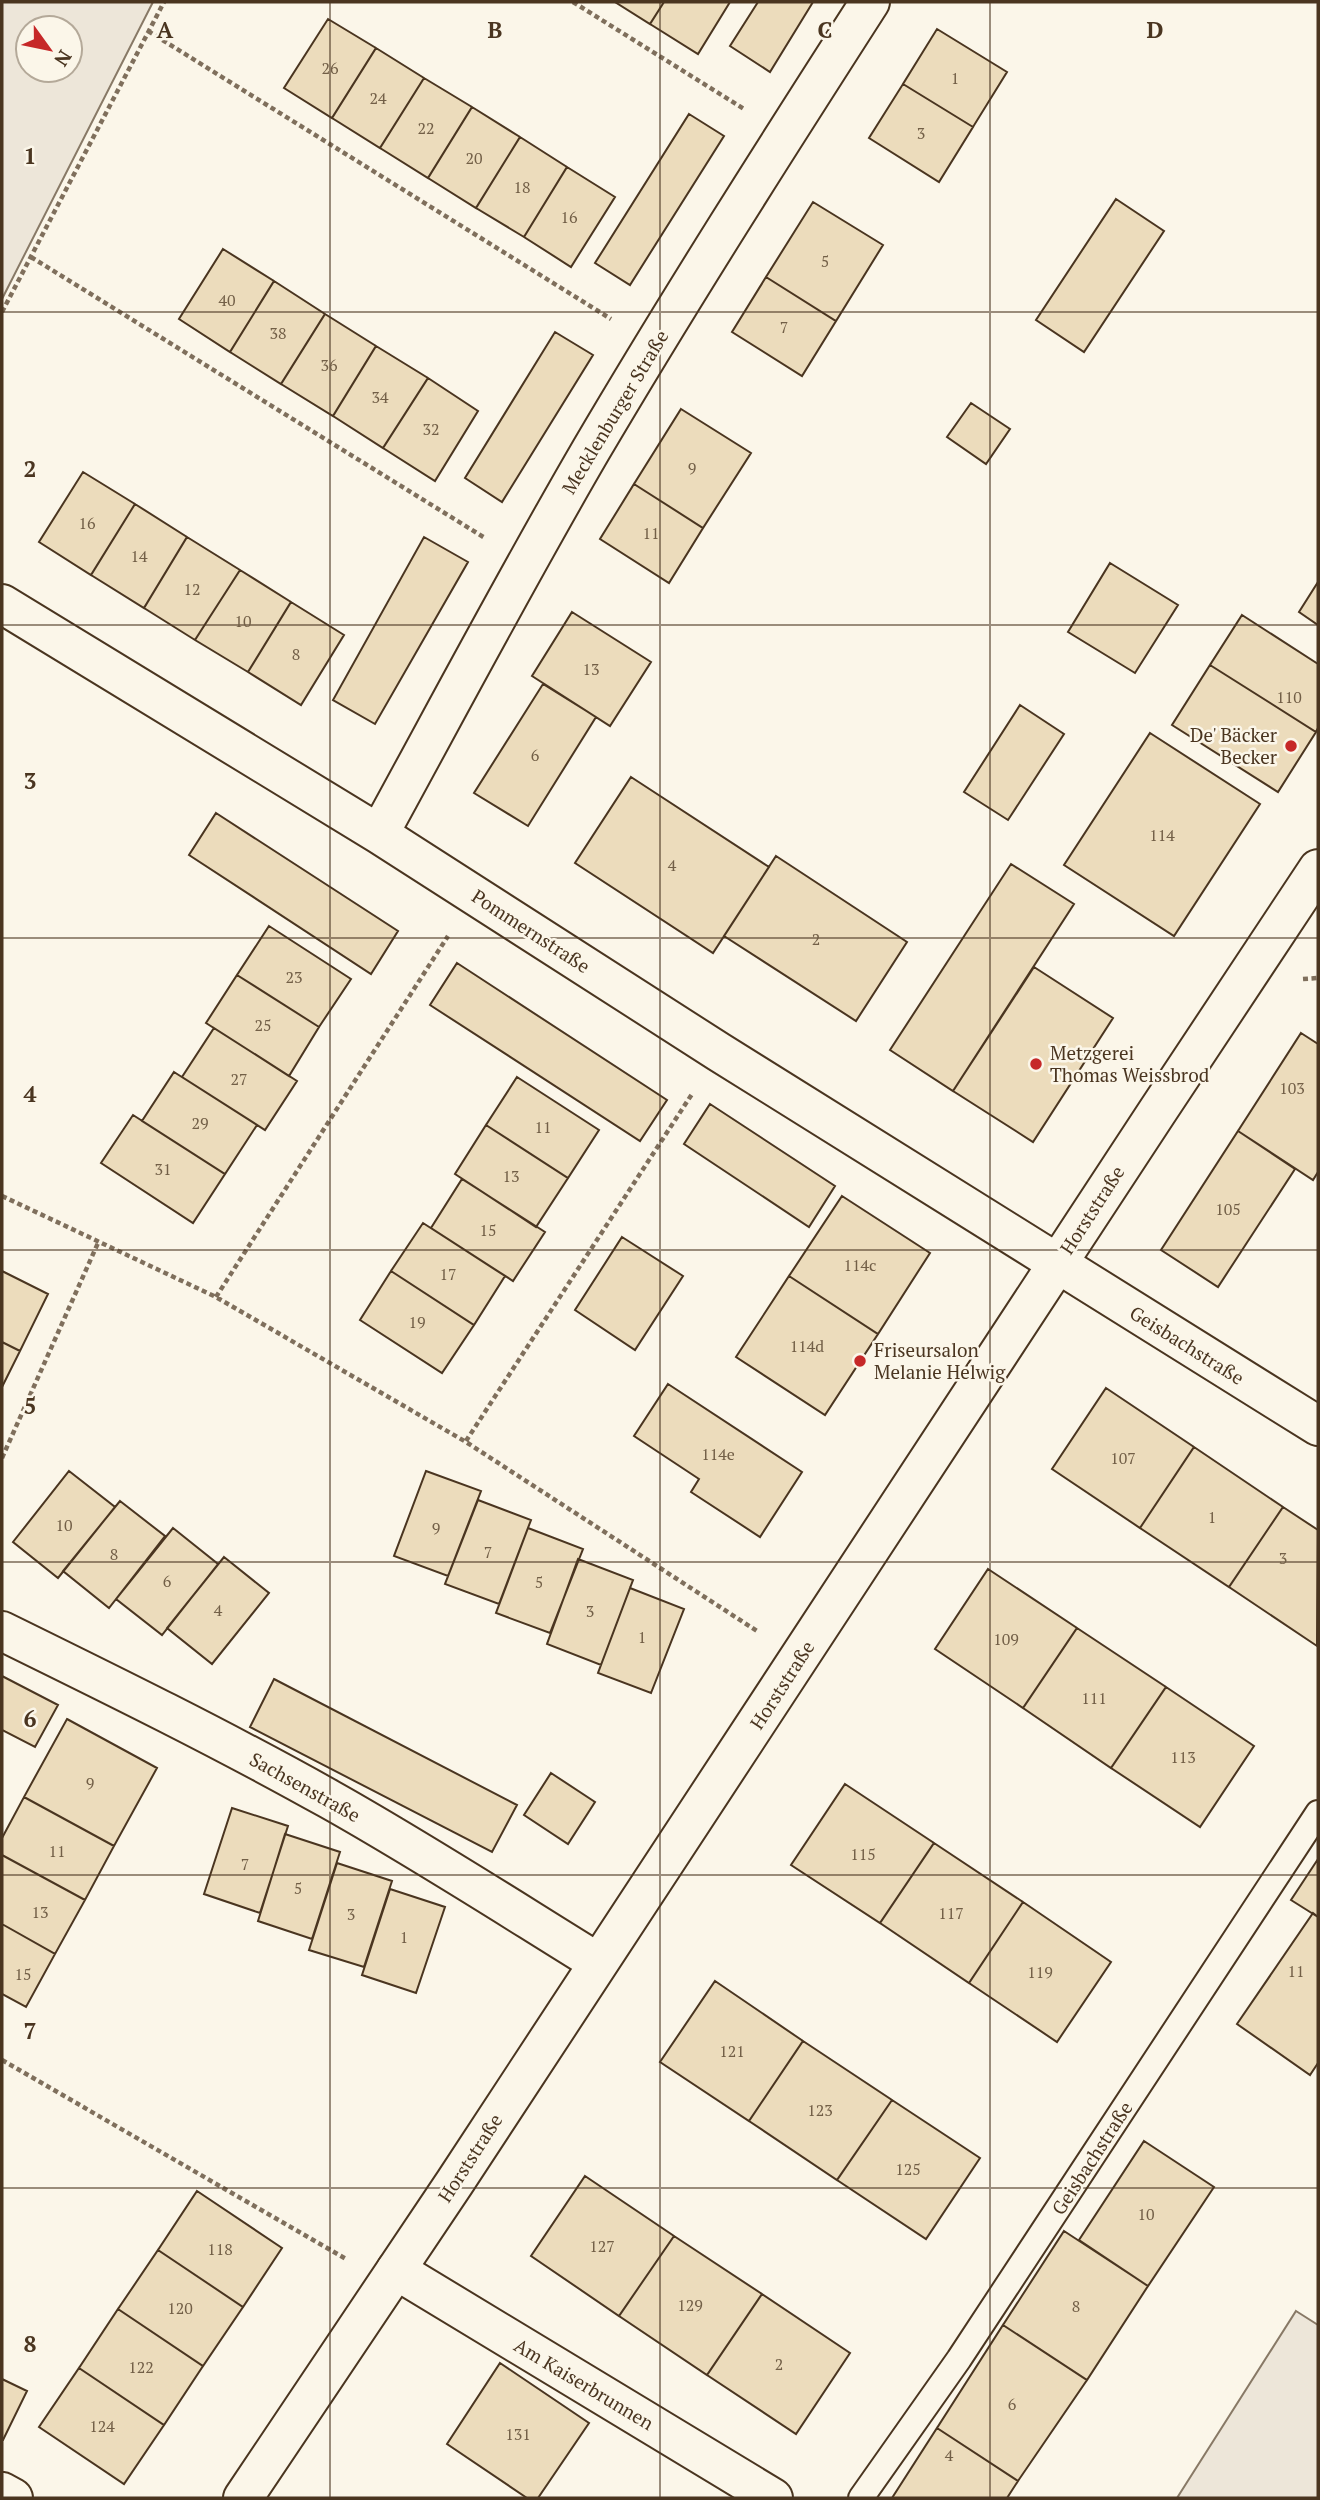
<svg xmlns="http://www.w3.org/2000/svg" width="1320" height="2500" font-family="'PT Serif',serif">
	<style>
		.green { fill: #ede6d9; stroke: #887966; stroke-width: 2; fill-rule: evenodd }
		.building { fill: #ecdcbc; stroke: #4a3520; stroke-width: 2 }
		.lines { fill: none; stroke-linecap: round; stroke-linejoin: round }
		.service-casing { stroke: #4a3520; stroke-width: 28 }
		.minor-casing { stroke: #4a3520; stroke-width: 42 }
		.tertiary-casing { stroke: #4a3520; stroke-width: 42 }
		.path { stroke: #7f6f5c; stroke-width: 4.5; stroke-dasharray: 5 3.5; stroke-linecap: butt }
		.service { stroke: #fbf6e9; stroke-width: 24 }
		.minor { stroke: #fbf6e9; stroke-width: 38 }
		.tertiary { stroke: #fbf6e9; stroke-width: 38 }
		.grid { fill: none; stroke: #4a3520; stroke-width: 2; stroke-opacity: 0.55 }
		.poi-dot { fill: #c62828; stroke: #fbf6e9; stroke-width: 2.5 }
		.labels { text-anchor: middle; stroke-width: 5; stroke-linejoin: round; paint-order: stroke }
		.number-label { font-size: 16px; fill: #725f47 }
		.street-label { font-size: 19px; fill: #4a3520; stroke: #fbf6e9 }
		.poi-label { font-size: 19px; fill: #4a3520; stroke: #fbf6e9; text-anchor: start }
		.grid-label { font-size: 23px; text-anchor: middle; font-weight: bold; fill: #4a3520; stroke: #fbf6e9; stroke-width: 5; stroke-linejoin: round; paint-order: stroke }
	</style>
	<rect width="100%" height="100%" fill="#fbf6e9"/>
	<!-- green -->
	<path class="green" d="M 2,2 L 153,2 L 2,299 ZM 28,28 L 70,28 L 70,70 L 28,70 Z
		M 1296,2311 L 1318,2325 L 1318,2498 L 1177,2498 Z"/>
	<!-- building -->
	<path class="building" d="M 615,2 L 664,2 L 650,24 Z
		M 664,2 L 730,2 L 698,54 L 650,24 Z
		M 758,2 L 813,2 L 770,72 L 730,46 Z
		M 328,19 L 376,48 L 332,118 L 284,88 Z
		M 937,29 L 1007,72 L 973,127 L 903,84 Z
		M 376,48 L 424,78 L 380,148 L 332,118 Z
		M 424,78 L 472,107 L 428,178 L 380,148 Z
		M 903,84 L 973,127 L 939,182 L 869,138 Z
		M 472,107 L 520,137 L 476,208 L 428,178 Z
		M 689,114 L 724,136 L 630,285 L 595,263 Z
		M 520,137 L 567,167 L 524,237 L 476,208 Z
		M 567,167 L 615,197 L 571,267 L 524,237 Z
		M 1116,199 L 1164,231 L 1084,352 L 1036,320 Z
		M 813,202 L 883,245 L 836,321 L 766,277 Z
		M 223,249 L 274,281 L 230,352 L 179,319 Z
		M 766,277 L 836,321 L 802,376 L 732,332 Z
		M 274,281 L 325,314 L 281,384 L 230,352 Z
		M 325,314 L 376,346 L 333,416 L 281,384 Z
		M 555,332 L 593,355 L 502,502 L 465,478 Z
		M 376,346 L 428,378 L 383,448 L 333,416 Z
		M 428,378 L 478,411 L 435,481 L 383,448 Z
		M 971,403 L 1010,429 L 986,464 L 947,437 Z
		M 681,409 L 751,453 L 703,528 L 634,484 Z
		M 83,472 L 135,504 L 91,575 L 39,542 Z
		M 634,484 L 703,528 L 669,583 L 600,539 Z
		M 135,504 L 187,537 L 144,608 L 91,575 Z
		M 187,537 L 240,570 L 195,640 L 144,608 Z
		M 424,537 L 468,562 L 375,724 L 333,700 Z
		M 1110,563 L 1178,605 L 1135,673 L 1068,632 Z
		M 240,570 L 291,602 L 248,672 L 195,640 Z
		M 1318,582 L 1318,625 L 1299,612 Z
		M 291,602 L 344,635 L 301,705 L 248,672 Z
		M 572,612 L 651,662 L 610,726 L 532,676 Z
		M 1242,615 L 1318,664 L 1318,728 L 1316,732 L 1210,665 Z
		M 1210,665 L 1316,732 L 1278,792 L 1172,725 Z
		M 543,684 L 596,717 L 528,826 L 474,793 Z
		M 1020,705 L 1064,734 L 1008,820 L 964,792 Z
		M 1150,733 L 1260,804 L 1174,936 L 1064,865 Z
		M 631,777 L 769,867 L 713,953 L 575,863 Z
		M 216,813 L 398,931 L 371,974 L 189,855 Z
		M 776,856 L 907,942 L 856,1021 L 724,936 Z
		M 1011,864 L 1074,904 L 953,1091 L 890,1050 Z
		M 269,926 L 351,979 L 319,1027 L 237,975 Z
		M 457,963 L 667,1100 L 640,1141 L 430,1005 Z
		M 1034,967 L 1113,1018 L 1033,1142 L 953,1091 Z
		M 237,975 L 319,1027 L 289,1076 L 206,1023 Z
		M 214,1028 L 297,1081 L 265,1130 L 182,1077 Z
		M 1301,1033 L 1318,1044 L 1318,1172 L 1313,1180 L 1238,1131 Z
		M 174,1072 L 257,1125 L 225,1174 L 142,1121 Z
		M 517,1077 L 599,1130 L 568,1178 L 486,1125 Z
		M 710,1104 L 835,1186 L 809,1227 L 684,1144 Z
		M 133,1115 L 225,1174 L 193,1223 L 101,1163 Z
		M 486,1125 L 568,1178 L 536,1227 L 455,1174 Z
		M 1238,1131 L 1295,1169 L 1218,1287 L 1161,1250 Z
		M 462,1179 L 545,1232 L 513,1281 L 431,1228 Z
		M 842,1196 L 930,1253 L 878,1334 L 789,1276 Z
		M 423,1223 L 505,1276 L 474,1325 L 391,1271 Z
		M 622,1237 L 683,1276 L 635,1350 L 575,1310 Z
		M 2,1271 L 48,1294 L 20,1351 L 2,1342 Z
		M 391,1271 L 474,1325 L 442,1373 L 360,1320 Z
		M 789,1276 L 878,1334 L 825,1415 L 736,1357 Z
		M 2,1342 L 20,1351 L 2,1387 Z
		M 668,1384 L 802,1472 L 760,1537 L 691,1492 L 699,1479 L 634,1436 Z
		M 1106,1388 L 1194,1447 L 1140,1528 L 1052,1469 Z
		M 1194,1447 L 1283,1507 L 1229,1587 L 1140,1528 Z
		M 69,1471 L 115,1507 L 58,1578 L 13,1542 Z
		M 426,1471 L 481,1491 L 448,1576 L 394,1556 Z
		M 478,1500 L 531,1520 L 499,1604 L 445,1584 Z
		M 120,1501 L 165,1536 L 109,1608 L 63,1571 Z
		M 1283,1507 L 1318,1530 L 1317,1646 L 1229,1587 Z
		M 173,1528 L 218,1564 L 162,1635 L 116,1599 Z
		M 528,1528 L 583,1549 L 550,1633 L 496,1613 Z
		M 224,1557 L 269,1593 L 212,1664 L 167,1628 Z
		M 578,1559 L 633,1580 L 601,1665 L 547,1644 Z
		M 988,1569 L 1077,1628 L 1023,1708 L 935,1649 Z
		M 630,1588 L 684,1609 L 651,1693 L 598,1673 Z
		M 1077,1628 L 1166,1687 L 1111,1768 L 1023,1708 Z
		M 2,1676 L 58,1705 L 35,1747 L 2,1730 Z
		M 274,1679 L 517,1805 L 492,1852 L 250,1727 Z
		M 1166,1687 L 1254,1746 L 1200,1827 L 1111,1768 Z
		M 67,1719 L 157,1768 L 114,1846 L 24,1797 Z
		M 551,1773 L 595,1802 L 568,1844 L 524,1815 Z
		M 845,1784 L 934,1843 L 880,1923 L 791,1865 Z
		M 24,1797 L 114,1846 L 85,1900 L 2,1855 L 2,1838 Z
		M 232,1808 L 288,1826 L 260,1913 L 204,1894 Z
		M 285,1834 L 340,1852 L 312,1939 L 258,1921 Z
		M 934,1843 L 1023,1902 L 969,1983 L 880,1923 Z
		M 2,1855 L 85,1900 L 55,1954 L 2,1924 Z
		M 1318,1859 L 1318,1917 L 1291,1900 Z
		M 337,1863 L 392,1881 L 364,1967 L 309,1950 Z
		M 390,1889 L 445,1907 L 416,1993 L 362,1975 Z
		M 1023,1902 L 1111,1962 L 1057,2042 L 969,1983 Z
		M 1313,1913 L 1318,1917 L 1318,2063 L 1310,2075 L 1237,2024 Z
		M 2,1924 L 55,1954 L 26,2007 L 2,1994 Z
		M 715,1981 L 803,2041 L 749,2121 L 660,2062 Z
		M 803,2041 L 892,2100 L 837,2180 L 749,2121 Z
		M 892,2100 L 980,2158 L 926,2239 L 837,2180 Z
		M 1144,2141 L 1214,2187 L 1148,2286 L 1079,2240 Z
		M 585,2176 L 674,2236 L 619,2316 L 531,2256 Z
		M 197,2191 L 282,2248 L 243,2307 L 158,2250 Z
		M 1064,2231 L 1148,2286 L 1087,2380 L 1003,2325 Z
		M 674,2236 L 762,2294 L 707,2375 L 619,2316 Z
		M 158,2250 L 243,2307 L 203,2366 L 118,2309 Z
		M 762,2294 L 850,2353 L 796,2434 L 707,2375 Z
		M 118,2309 L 203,2366 L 164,2425 L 79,2368 Z
		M 1003,2325 L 1087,2380 L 1018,2481 L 937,2428 Z
		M 500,2363 L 589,2423 L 538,2498 L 527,2498 L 447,2444 Z
		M 79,2368 L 164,2425 L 124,2484 L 39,2427 Z
		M 2,2379 L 27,2391 L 3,2440 L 2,2440 Z
		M 937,2428 L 1018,2481 L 1007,2498 L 892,2498 Z"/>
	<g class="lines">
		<!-- service casing -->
		<g class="service-casing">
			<path id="service" d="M 861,2498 L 959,2359 L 1318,1813"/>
		</g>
		<!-- minor casing -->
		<g class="minor-casing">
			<path id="minor" d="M 2,604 L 379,834 L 719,1052 L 1318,1426
				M 379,834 C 449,706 517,577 591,450 C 680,299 775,150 870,2
				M 2,1631 C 112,1685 222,1739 329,1799 C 420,1850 508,1907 597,1962
				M 396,2270 L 773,2498
				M 2,2492 L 13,2498"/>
		</g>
		<!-- tertiary casing -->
		<g class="tertiary-casing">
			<path id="tertiary" d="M 243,2498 L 455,2182 L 1157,1112 L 1318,869"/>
		</g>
		<!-- path -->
		<path class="path" d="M 573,2 L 744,109
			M 148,31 L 611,319
			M 31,257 L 485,538
			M 2,312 L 164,2
			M 1303,979 L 1318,978
			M 2,1196 L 216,1297 L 466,1442 L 757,1631
			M 216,1297 L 448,936
			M 466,1441 L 692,1094
			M 2,1458 L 98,1243
			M 2,2060 L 346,2259"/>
		<!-- service -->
		<use href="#service" class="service"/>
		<!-- minor -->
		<use href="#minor" class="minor"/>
		<!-- tertiary -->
		<use href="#tertiary" class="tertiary"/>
	</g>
	<!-- grid -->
	<path class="grid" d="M 330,2 L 330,2498M 660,2 L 660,2498M 990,2 L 990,2498M 2,312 L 1318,312M 2,625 L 1318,625M 2,938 L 1318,938M 2,1250 L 1318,1250M 2,1562 L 1318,1562M 2,1875 L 1318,1875M 2,2188 L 1318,2188"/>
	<!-- markers -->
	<g class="poi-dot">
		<circle cx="1291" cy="746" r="7"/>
		<circle cx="1036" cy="1064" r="7"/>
		<circle cx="860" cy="1361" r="7"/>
	</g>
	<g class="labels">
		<!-- number labels -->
		<g class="number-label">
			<text x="330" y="74">26</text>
			<text x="955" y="84">1</text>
			<text x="378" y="104">24</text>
			<text x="426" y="134">22</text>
			<text x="921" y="139">3</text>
			<text x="474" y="164">20</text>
			<text x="522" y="193">18</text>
			<text x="569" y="223">16</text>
			<text x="825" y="267">5</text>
			<text x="227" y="306">40</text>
			<text x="784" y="333">7</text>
			<text x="278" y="339">38</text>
			<text x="329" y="371">36</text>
			<text x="380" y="403">34</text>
			<text x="431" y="435">32</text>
			<text x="692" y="474">9</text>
			<text x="87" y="529">16</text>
			<text x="651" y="539">11</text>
			<text x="139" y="562">14</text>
			<text x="192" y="595">12</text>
			<text x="243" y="627">10</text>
			<text x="296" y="660">8</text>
			<text x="591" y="675">13</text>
			<text x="1289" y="703">110</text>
			<text x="535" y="761">6</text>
			<text x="1162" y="841">114</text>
			<text x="672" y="871">4</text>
			<text x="816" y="945">2</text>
			<text x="294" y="983">23</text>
			<text x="263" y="1031">25</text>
			<text x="239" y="1085">27</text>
			<text x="1292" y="1094">103</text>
			<text x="200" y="1129">29</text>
			<text x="543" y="1133">11</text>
			<text x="163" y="1175">31</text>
			<text x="511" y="1182">13</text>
			<text x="1228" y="1215">105</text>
			<text x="488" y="1236">15</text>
			<text x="860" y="1271">114c</text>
			<text x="448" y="1280">17</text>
			<text x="417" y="1328">19</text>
			<text x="807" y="1352">114d</text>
			<text x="718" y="1460">114e</text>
			<text x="1123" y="1464">107</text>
			<text x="1212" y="1523">1</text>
			<text x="64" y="1531">10</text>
			<text x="436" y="1534">9</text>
			<text x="488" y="1558">7</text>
			<text x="114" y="1560">8</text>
			<text x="1283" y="1564">3</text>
			<text x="167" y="1587">6</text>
			<text x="539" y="1588">5</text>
			<text x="218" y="1616">4</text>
			<text x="590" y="1617">3</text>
			<text x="642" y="1643">1</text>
			<text x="1006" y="1645">109</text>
			<text x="1094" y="1704">111</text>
			<text x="1183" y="1763">113</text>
			<text x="90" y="1789">9</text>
			<text x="57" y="1857">11</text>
			<text x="863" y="1860">115</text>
			<text x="245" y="1870">7</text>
			<text x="298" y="1894">5</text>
			<text x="40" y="1918">13</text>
			<text x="951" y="1919">117</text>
			<text x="351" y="1920">3</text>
			<text x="404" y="1943">1</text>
			<text x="1296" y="1977">11</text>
			<text x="1040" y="1978">119</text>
			<text x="23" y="1980">15</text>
			<text x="732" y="2057">121</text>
			<text x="820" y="2116">123</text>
			<text x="908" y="2175">125</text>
			<text x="1146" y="2220">10</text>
			<text x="602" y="2252">127</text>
			<text x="220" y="2255">118</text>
			<text x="690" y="2311">129</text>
			<text x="1076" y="2312">8</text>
			<text x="180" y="2314">120</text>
			<text x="779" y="2370">2</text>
			<text x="141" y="2373">122</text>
			<text x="1012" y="2410">6</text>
			<text x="102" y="2432">124</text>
			<text x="518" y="2440">131</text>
			<text x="949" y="2461">4</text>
		</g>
		<!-- street labels -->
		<g class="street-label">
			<text transform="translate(615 412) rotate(-59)" y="7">Mecklenburger Straße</text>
			<text transform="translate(531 931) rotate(33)" y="7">Pommernstraße</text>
			<text transform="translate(1092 1210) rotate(-57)" y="7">Horststraße</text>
			<text transform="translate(1187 1345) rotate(32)" y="7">Geisbachstraße</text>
			<text transform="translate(782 1685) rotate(-57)" y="7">Horststraße</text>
			<text transform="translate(305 1787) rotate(29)" y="7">Sachsenstraße</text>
			<text transform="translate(470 2158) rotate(-57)" y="7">Horststraße</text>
			<text transform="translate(1092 2158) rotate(-57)" y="7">Geisbachstraße</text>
			<text transform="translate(584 2384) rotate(31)" y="7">Am Kaiserbrunnen</text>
		</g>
		<!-- poi labels -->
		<g class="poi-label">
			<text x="1277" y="742" text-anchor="end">De' Bäcker<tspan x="1277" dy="22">Becker</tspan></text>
			<text x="1050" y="1060">Metzgerei<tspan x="1050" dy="22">Thomas Weissbrod</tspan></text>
			<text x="874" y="1357">Friseursalon<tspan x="874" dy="22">Melanie Helwig</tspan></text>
		</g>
	</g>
	<g class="grid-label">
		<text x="165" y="38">A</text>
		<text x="495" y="38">B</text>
		<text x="825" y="38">C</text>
		<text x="1155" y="38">D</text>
		<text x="30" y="164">1</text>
		<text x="30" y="477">2</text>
		<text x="30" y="789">3</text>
		<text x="30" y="1102">4</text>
		<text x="30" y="1414">5</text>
		<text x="30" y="1727">6</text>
		<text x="30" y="2039">7</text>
		<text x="30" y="2352">8</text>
	</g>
	<!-- border -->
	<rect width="1320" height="2500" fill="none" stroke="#4a3520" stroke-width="7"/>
	<!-- north arrow -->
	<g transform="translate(49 49) rotate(123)"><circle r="33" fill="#fbf6e9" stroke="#b4a999" stroke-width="2"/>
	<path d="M0-5L12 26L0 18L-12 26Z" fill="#c62828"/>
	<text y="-10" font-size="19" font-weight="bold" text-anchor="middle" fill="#4a3520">N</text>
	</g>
</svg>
